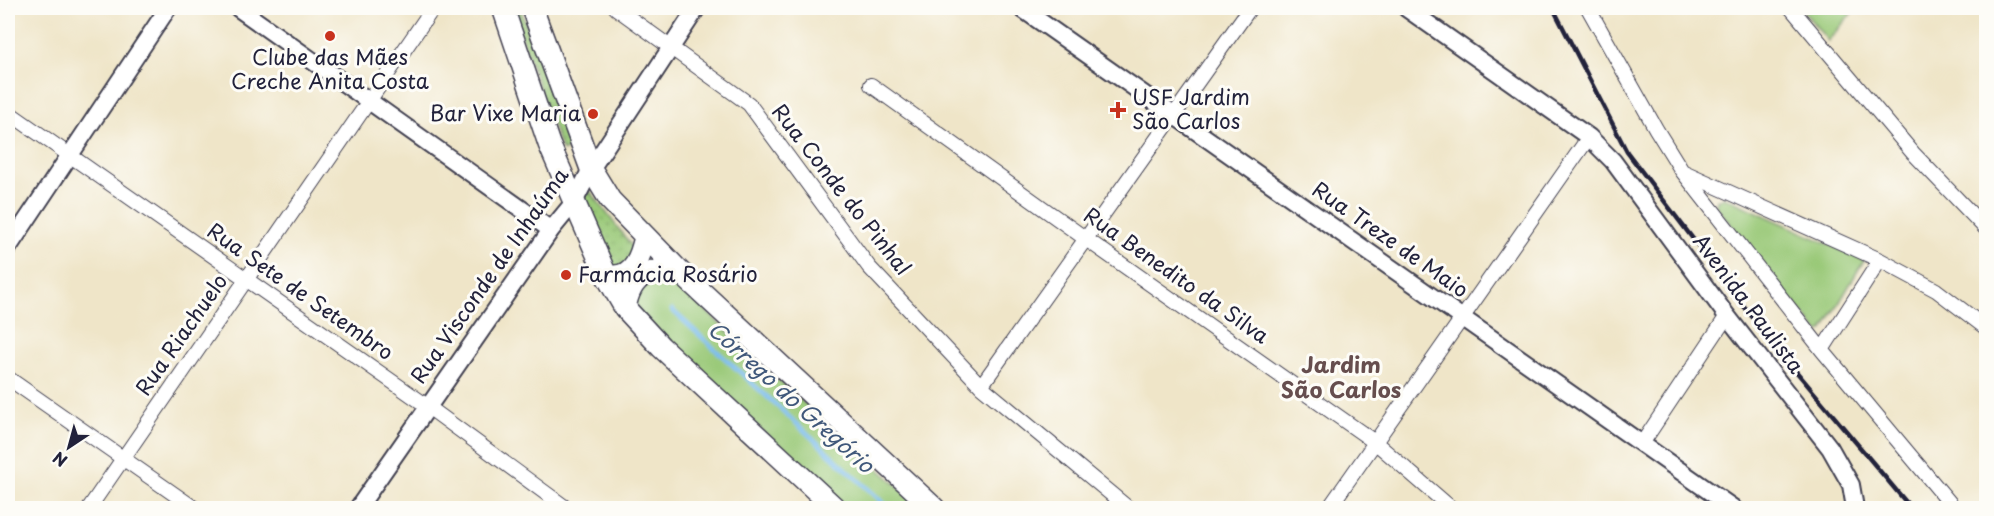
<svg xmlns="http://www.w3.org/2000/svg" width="1994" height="516" font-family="'Playpen Sans',sans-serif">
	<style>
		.grass { fill: url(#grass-dots); stroke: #5e765a; stroke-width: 1.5 }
		.park { fill: #9ac978; stroke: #5e765a; stroke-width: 1.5 }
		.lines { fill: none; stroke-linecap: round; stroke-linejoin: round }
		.stream { stroke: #78bbee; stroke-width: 4.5 }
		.minor-casing { stroke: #413f50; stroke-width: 16 }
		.tertiary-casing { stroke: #413f50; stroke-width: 20 }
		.primary-casing { stroke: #413f50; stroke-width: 24 }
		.minor { stroke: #fff; stroke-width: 14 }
		.tertiary { stroke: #fff; stroke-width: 16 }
		.primary { stroke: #fff; stroke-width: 21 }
		.rail { stroke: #22223b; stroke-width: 4.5 }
		.poi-dot { fill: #c8321e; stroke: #fdfcf7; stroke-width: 2 }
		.labels { text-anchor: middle; stroke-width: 6; stroke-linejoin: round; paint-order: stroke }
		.poi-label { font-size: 21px; fill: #22223b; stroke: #fdfcf7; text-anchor: start }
		.street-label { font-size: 21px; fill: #22223b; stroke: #fdfcf7 }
		.neighbourhood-label { font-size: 22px; font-weight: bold; fill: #664e4e; stroke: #fdfcf7 }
		.water-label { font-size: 22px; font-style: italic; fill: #40587a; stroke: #fdfcf7 }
	</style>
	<defs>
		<pattern id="grass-dots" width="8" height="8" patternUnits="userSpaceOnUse" patternTransform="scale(1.5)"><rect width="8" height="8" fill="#9ac978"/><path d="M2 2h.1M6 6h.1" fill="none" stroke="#84ac69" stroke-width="1.8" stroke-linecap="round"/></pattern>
	</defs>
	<rect width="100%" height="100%" fill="#fdfcf7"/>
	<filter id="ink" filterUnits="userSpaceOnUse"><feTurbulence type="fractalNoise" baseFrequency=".0167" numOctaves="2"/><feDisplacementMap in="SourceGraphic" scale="12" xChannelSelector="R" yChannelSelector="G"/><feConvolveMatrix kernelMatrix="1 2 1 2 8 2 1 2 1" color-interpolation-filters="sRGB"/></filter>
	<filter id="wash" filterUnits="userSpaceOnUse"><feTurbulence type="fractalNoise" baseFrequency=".008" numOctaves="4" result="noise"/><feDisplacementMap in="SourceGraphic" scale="24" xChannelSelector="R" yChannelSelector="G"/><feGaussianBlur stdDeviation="1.35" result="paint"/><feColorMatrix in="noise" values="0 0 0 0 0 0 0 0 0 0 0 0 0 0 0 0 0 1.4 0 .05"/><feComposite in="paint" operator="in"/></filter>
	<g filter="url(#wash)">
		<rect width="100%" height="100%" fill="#efe5c8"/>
		<!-- grass -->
		<path class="grass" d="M 511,8 L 520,8 L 571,144 L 570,148 L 564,151 L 561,149 Z
			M 590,191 L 631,245 L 633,254 L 631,261 L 614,269 L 604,261 L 583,196 Z"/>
		<!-- park -->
		<path class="park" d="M 1801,8 L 1856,8 L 1828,41 Z
			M 1724,197 L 1864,260 L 1823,331 L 1819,332 L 1814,327 L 1716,206 L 1717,200 Z
			M 671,278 L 793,393 L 923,508 L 844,508 L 638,315 L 634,297 L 644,283 Z"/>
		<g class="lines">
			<!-- stream -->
			<path class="stream" d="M 672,310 L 889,508"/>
		</g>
	</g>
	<g filter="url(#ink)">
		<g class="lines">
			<!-- minor casing -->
			<g class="minor-casing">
				<path id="minor" d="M 616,8 L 749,104 L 869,267 L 981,386 L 1128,508
					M 1588,8 L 1656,129 L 1682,171 L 1822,350 L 1954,508
					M 1791,8 L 1913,153 L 1986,229
					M 871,85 L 1086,239 L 1376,443 L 1451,508
					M 8,112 L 427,406 L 566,508
					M 1684,172 L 1880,260 L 1936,290 L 1986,328
					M 1822,350 L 1880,260
					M 8,378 L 194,508
					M 981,386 L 1250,8
					M 1641,445 L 1727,316
					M 89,508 L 433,8
					M 1329,508 L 1589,137"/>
			</g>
			<!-- tertiary casing -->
			<g class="tertiary-casing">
				<path id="tertiary" d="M 238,8 L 551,230
					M 1021,8 L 1733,508
					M 1406,8 L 1589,137 L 1613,161 L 1727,316 L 1830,448 L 1851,485 L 1855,508
					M 8,248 L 168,8
					M 358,508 L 551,230 L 574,202 L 591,169 L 697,8"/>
			</g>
			<!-- primary casing -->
			<g class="primary-casing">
				<path id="primary" d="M 503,8 L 549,144 L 606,275 L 625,308 L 661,347 L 835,508
					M 532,8 L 591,169 L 610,200 L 682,274 L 934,508
					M 613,276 C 634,277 641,255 645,237
					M 625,308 C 631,274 650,266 682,274"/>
			</g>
			<!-- minor -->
			<use href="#minor" class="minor"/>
			<!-- tertiary -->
			<use href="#tertiary" class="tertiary"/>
			<!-- primary -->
			<use href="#primary" class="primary"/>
			<!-- rail -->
			<path class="rail" d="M 1553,8 L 1627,152 L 1769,339 L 1911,508"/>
		</g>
	</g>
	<!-- markers -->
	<g class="poi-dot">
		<circle cx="330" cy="36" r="6"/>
		<path d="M1115 101h6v6h6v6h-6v6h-6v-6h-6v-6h6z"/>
		<circle cx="593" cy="114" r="6"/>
		<circle cx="566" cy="275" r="6"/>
	</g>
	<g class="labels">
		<!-- poi labels -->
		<g class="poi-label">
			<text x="330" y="65" text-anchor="middle">Clube das Mães<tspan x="330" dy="24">Creche Anita Costa</tspan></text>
			<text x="1132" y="105">USF Jardim<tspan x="1132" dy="24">São Carlos</tspan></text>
			<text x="581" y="121" text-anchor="end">Bar Vixe Maria</text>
			<text x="578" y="282">Farmácia Rosário</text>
		</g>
		<!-- street labels -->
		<g class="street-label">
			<text transform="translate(841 190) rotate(52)" y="7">Rua Conde do Pinhal</text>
			<text transform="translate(1390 240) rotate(35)" y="7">Rua Treze de Maio</text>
			<text transform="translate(490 276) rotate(-55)" y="7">Rua Visconde de Inhaúma</text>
			<text transform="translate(1176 276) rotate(35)" y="7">Rua Benedito da Silva</text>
			<text transform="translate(300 292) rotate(35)" y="7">Rua Sete de Setembro</text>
			<text transform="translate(1748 304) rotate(53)" y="7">Avenida Paulista</text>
			<text transform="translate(182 335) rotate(-55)" y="7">Rua Riachuelo</text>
		</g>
		<!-- neighbourhood labels -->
		<g class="neighbourhood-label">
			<text x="1341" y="373">Jardim<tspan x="1341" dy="25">São Carlos</tspan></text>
		</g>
		<!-- water labels -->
		<g class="water-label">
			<text transform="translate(791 397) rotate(42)" y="8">Córrego do Gregório</text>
		</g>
	</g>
	<!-- margin -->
	<rect width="1994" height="516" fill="none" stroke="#fdfcf7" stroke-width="30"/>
	<!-- north arrow -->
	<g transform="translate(69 447) rotate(216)" stroke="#fdfcf7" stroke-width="4.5" paint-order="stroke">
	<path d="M0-4.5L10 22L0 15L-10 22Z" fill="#22223b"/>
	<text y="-9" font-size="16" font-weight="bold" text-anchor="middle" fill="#22223b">N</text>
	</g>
</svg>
